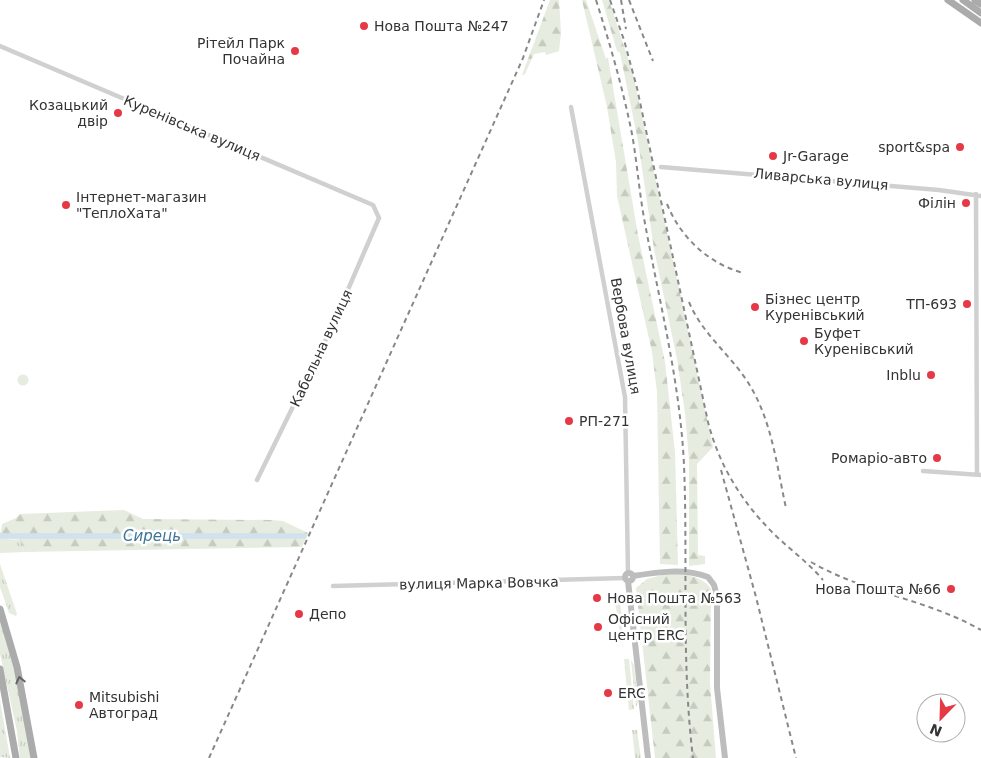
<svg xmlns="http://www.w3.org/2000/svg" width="981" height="758" font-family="'DejaVu Sans',sans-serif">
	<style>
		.grass { fill: url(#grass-tufts) }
		.forest { fill: url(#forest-firs) }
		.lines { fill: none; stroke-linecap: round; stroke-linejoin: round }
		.canal { stroke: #cfe2ee; stroke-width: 5.5 }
		.street { stroke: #d0d0d0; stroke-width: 4.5 }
		.secondary { stroke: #bdbdbd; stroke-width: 6 }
		.primary { stroke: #ababab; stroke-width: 7 }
		.rail { stroke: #888; stroke-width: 2; stroke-dasharray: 5 4; stroke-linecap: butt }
		.oneway { stroke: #636363 }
		.poi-dot { fill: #e63946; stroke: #fff; stroke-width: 2 }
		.labels { text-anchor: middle; stroke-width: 5; stroke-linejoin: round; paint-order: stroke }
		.poi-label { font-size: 14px; fill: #333; stroke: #fff; text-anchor: start }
		.street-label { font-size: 14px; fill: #333; stroke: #fff }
		.water-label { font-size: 15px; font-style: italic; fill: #3f7597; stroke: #fff }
	</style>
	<defs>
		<pattern id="grass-tufts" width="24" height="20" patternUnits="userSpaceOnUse" patternTransform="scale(1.25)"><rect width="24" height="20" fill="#e6ecdf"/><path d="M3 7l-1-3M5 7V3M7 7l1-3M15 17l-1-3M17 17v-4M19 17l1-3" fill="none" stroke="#c6cbc0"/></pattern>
		<pattern id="forest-firs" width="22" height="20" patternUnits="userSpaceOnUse" patternTransform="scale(1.25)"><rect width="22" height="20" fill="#e6ecdf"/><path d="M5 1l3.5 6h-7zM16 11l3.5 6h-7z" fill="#c6cbc0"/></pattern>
	</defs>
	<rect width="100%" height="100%" fill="#fff"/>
	<!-- grass -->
	<path class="grass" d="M17.5 380a5.5 5.5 0 1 1 11 0a5.5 5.5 0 1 1-11 0Z
		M 0,532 L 7,539 L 21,540 L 24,552 L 0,553 Z
		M 0,564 L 17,614 L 16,616 L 9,613 L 0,587 Z
		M 615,601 L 620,601 L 624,639 L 621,640 Z
		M 0,618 L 13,661 L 31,758 L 20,758 L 17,731 L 0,654 Z
		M 624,659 L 629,659 L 634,709 L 629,710 Z
		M 631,660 L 634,665 L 638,702 L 636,707 Z
		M 0,700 L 10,758 L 0,757 Z
		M 632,730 L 637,730 L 641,758 L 635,758 Z"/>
	<!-- forest -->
	<path class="forest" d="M 550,0 L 559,0 L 561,33 L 559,51 L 546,55 L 545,52 L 534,54 L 525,74 L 522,75 Z
		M 582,0 L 586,0 L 606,59 L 608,58 L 638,235 L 665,362 L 675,452 L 678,565 L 660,564 L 657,392 L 652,352 L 617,196 L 616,162 L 607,107 Z
		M 602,0 L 609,0 L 633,74 L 713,447 L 697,464 L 698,555 L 705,556 L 705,564 L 689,566 L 689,460 L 685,413 L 677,359 L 654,249 L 638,141 L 620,53 L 617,51 Z
		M 124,510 L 143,519 L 271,520 L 283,521 L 308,533 L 302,547 L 24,552 L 21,540 L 0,537 L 2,524 L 16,518 L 20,514 Z
		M 666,574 C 682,574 702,575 711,589 L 710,683 L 716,758 L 655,758 L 636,588 L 647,579 Z"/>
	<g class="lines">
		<!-- canal -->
		<path class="canal" d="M 1,536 L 304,536"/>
		<!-- street -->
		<path class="street" d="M 0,46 L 373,205 L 379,218 L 330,331 L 257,480
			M 571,107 L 625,397 L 628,573
			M 661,167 L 939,190 L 981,196
			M 976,194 L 977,474
			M 923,471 L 981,475
			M 333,586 L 624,578"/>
		<!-- secondary -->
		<path class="secondary" d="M625 577a4 4 0 1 1 8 0a4 4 0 1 1-8 0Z
			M 633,576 C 658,572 684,568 708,577 L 714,585 L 717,596 L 717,688 L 725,758
			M 628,581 L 648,758"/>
		<!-- primary -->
		<path class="primary" d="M 948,0 L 981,23
			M 963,0 L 981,13
			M 975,0 L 981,4
			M 0,609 L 17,667 L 34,758
			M 0,669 L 16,758"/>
		<!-- rail -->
		<path class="rail" d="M 596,0 C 610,44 623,89 632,134 C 637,162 639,190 644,218 C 659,301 680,381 684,465 C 688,563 681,660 693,758
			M 610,0 L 624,40 L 637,88 L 708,422 C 719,465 741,501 773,533 C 789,549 808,562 823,580
			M 621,0 L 626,29
			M 629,0 L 653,61
			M 667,204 C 681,238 708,263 743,273
			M 689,302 C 702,334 731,355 749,384 C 772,421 777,467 786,508
			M 721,470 L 756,597 L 796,758
			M 811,562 C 864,593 927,599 981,630
			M 209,758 L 523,58 L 544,0"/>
	</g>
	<!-- one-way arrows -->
	<defs><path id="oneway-chevron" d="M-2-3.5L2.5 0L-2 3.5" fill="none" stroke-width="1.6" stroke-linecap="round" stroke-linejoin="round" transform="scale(1.25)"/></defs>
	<use class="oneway" href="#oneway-chevron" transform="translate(20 680) rotate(-103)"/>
	<!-- markers -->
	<g class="poi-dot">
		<circle cx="364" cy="26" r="5"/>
		<circle cx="295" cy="51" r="5"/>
		<circle cx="118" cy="113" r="5"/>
		<circle cx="960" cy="147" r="5"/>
		<circle cx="773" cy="156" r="5"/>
		<circle cx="966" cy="203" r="5"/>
		<circle cx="66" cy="205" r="5"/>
		<circle cx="967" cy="304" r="5"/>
		<circle cx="755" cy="307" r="5"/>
		<circle cx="804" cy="341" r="5"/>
		<circle cx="931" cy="375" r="5"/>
		<circle cx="569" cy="421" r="5"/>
		<circle cx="937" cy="458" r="5"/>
		<circle cx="951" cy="589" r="5"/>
		<circle cx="597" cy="598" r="5"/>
		<circle cx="299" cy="614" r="5"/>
		<circle cx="598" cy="627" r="5"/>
		<circle cx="608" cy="693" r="5"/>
		<circle cx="79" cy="705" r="5"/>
	</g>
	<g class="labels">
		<!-- poi labels -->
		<g class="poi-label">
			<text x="374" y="31">Нова Пошта №247</text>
			<text x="285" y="48" text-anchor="end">Рітейл Парк<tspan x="285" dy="16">Почайна</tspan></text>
			<text x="108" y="110" text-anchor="end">Козацький<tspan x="108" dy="16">двір</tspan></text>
			<text x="950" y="152" text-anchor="end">sport&amp;spa</text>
			<text x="783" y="161">Jr-Garage</text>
			<text x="76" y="202">Інтернет-магазин<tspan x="76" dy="16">"ТеплоХата"</tspan></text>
			<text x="956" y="208" text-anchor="end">Філін</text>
			<text x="765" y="304">Бізнес центр<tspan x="765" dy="16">Куренівський</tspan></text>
			<text x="957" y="309" text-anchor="end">ТП-693</text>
			<text x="814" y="338">Буфет<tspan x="814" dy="16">Куренівський</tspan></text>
			<text x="921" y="380" text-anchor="end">Inblu</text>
			<text x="579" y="426">РП-271</text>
			<text x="927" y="463" text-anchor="end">Ромаріо-авто</text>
			<text x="941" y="594" text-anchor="end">Нова Пошта №66</text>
			<text x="607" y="603">Нова Пошта №563</text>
			<text x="309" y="619">Депо</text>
			<text x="608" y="624">Офісний<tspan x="608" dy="16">центр ERC</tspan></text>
			<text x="618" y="698">ERC</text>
			<text x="89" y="702">Mitsubishi<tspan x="89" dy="16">Автоград</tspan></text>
		</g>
		<!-- street labels -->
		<g class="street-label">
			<text transform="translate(192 128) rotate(23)" y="5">Куренівська вулиця</text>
			<text transform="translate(821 179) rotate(5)" y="5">Ливарська вулиця</text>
			<text transform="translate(626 336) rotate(80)" y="5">Вербова вулиця</text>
			<text transform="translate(321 348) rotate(-65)" y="5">Кабельна вулиця</text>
			<text transform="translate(479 583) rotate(-1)" y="5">вулиця Марка Вовчка</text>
		</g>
		<!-- water labels -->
		<g class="water-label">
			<text x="152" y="541">Сирець</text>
		</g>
	</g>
	<!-- north arrow -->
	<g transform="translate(941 718) rotate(203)"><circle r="24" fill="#ffffff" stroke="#adadad"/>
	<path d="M0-4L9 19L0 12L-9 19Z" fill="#e63946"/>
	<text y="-8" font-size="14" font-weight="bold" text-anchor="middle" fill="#333333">N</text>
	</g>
</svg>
